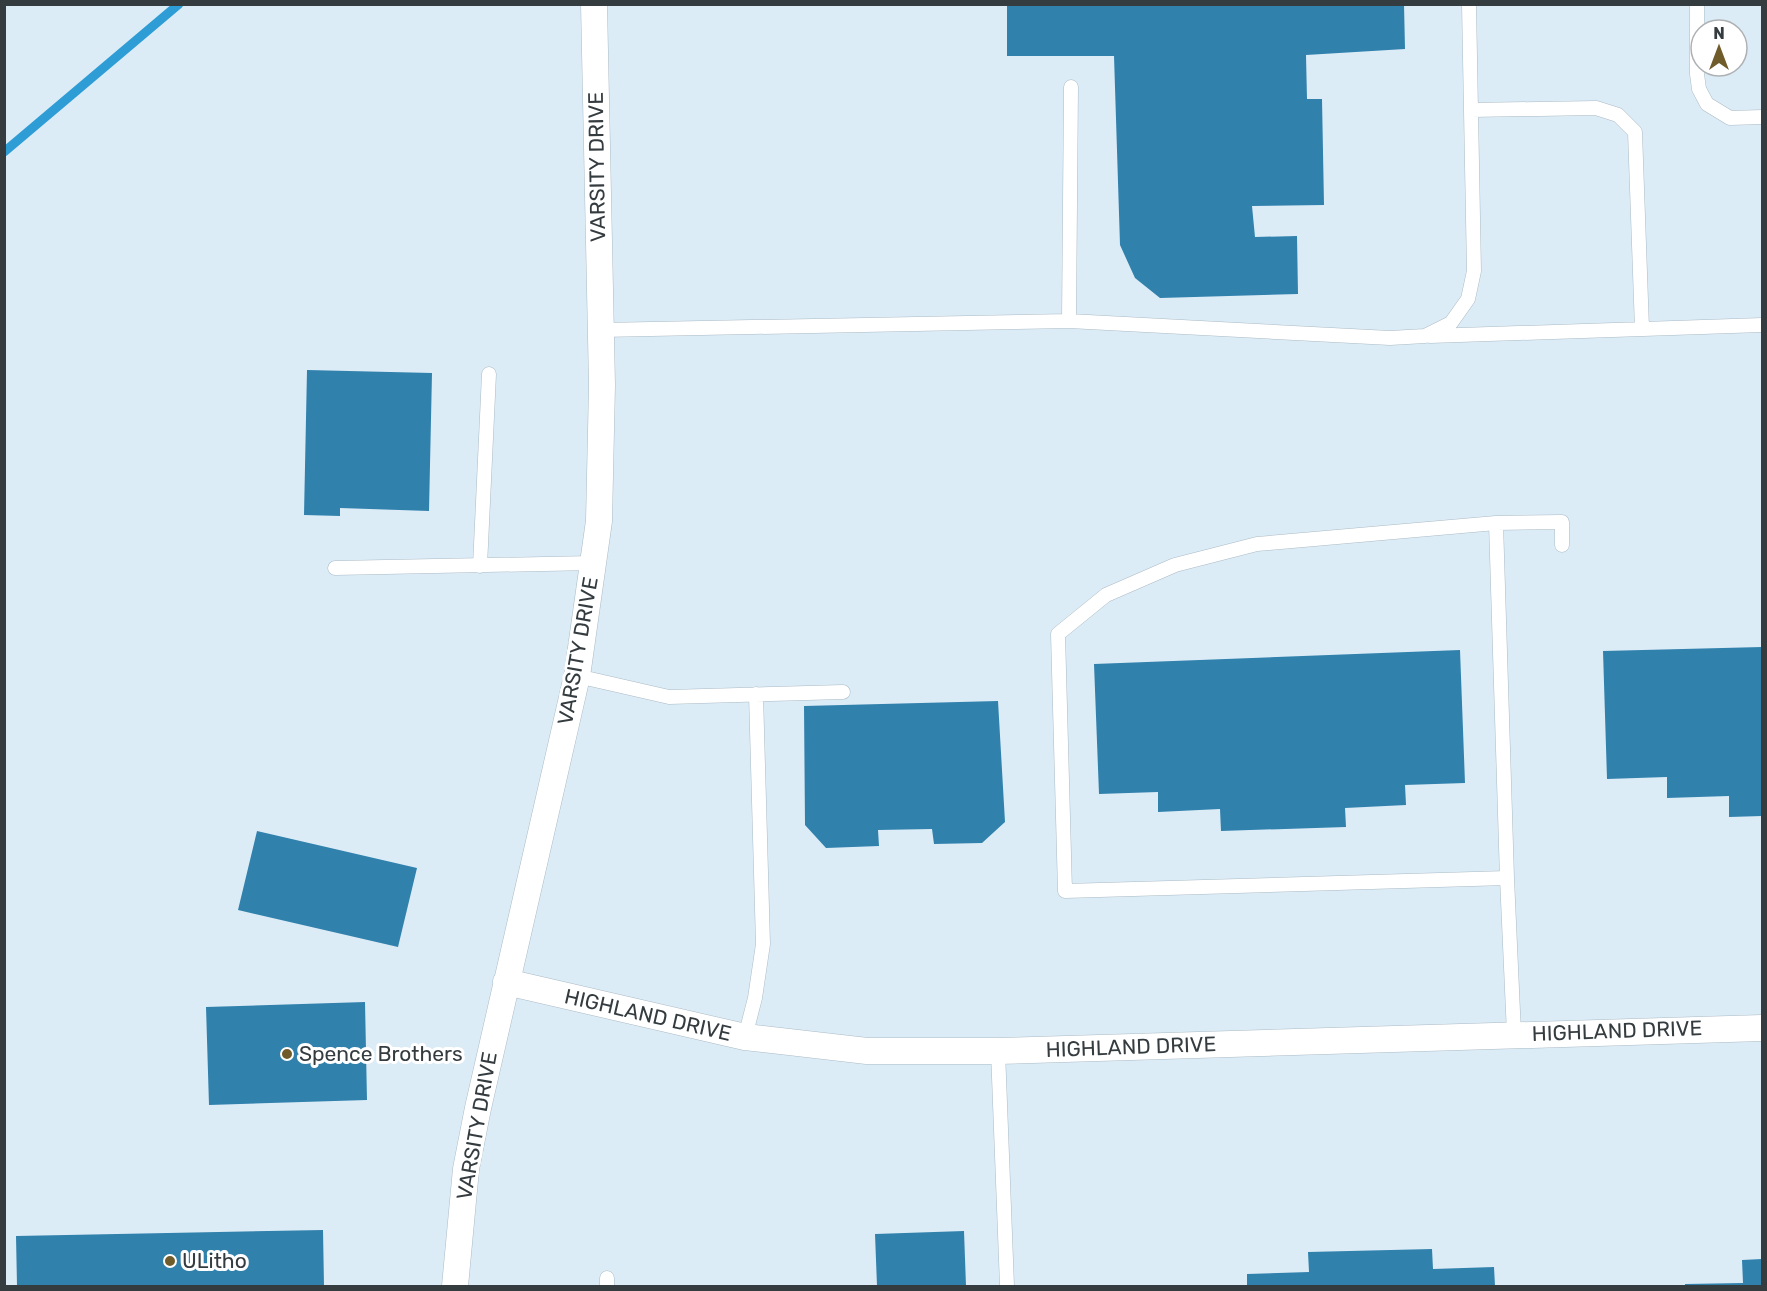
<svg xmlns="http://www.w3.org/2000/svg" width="1767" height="1291" font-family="Rubik,sans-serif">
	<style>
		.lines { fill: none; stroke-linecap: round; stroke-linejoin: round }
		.stream { stroke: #2e9cd5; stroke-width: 9 }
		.building { fill: #3181ad }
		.service-casing { stroke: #abbbc5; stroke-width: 15 }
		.minor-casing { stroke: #abbbc5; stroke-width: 27 }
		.service { stroke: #fff; stroke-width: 14 }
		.minor { stroke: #fff; stroke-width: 26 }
		.poi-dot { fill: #705b2a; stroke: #fff; stroke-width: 2 }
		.labels { text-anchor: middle; stroke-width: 6; stroke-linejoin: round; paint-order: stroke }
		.street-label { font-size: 21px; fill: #353c40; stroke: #fff }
		.poi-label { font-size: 21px; fill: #353c40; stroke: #fff; text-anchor: start }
	</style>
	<rect width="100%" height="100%" fill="#dcecf7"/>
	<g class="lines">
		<!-- stream -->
		<path class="stream" d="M 4,152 L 179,4"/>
	</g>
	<!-- building -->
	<path class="building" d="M 1007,4 L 1404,4 L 1405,49 L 1306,55 L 1307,99 L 1322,99 L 1324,205 L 1252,206 L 1255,237 L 1297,236 L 1298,294 L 1160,298 L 1135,278 L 1120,245 L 1114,56 L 1007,56 Z
		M 307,370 L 432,373 L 429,511 L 340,508 L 340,516 L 304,515 Z
		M 1762,647 L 1762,816 L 1729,817 L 1729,796 L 1667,798 L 1667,777 L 1607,779 L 1603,651 Z
		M 1460,650 L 1465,783 L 1405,785 L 1406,805 L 1345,808 L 1346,827 L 1221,831 L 1220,809 L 1158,812 L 1158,792 L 1099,794 L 1094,664 Z
		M 998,701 L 1005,822 L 982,843 L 934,844 L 932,829 L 878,830 L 879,846 L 826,848 L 805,825 L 804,706 Z
		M 257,831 L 417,868 L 398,947 L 238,910 Z
		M 365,1002 L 367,1100 L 209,1105 L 206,1007 Z
		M 323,1230 L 324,1286 L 17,1286 L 16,1236 Z
		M 964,1231 L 966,1286 L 877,1286 L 875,1234 Z
		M 1432,1249 L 1433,1269 L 1494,1267 L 1495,1286 L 1247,1286 L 1247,1274 L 1309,1272 L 1308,1252 Z
		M 1762,1259 L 1762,1286 L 1685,1286 L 1685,1284 L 1743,1283 L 1742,1260 Z"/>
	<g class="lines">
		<!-- service casing -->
		<g class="service-casing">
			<path id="service" d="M 1697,4 L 1697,74 L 1699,89 L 1707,104 L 1730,118 L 1762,117
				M 1471,110 L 1596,108 L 1618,115 L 1635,132 L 1642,329
				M 1069,321 L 1071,87
				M 601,330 L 1069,321 L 1390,338 L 1425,336 L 1451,323 L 1468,299 L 1474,271 L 1469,4
				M 1430,336 L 1762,325
				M 1496,523 L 1507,878 L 1065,891 L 1058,634 L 1106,595 L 1175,565 L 1257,544 Z
				M 1496,523 L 1562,522 L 1562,545
				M 480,566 L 489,374
				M 335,568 L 593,563
				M 577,676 L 669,697 L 843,692
				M 1507,878 L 1514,1034
				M 745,1037 L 755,998 L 763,944 L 756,694
				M 998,1051 L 1007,1286
				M 607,1278 L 607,1286"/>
		</g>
		<!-- minor casing -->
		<g class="minor-casing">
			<path id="minor" d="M 506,982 L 745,1037 L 867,1051 L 998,1051 L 1762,1028
				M 455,1286 L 466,1169 L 478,1108 L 577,676 L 599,521 L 602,385 L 594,4"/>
		</g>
		<!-- service -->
		<use href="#service" class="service"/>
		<!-- minor -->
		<use href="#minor" class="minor"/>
	</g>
	<!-- markers -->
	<g class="poi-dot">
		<circle cx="287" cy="1054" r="6"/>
		<circle cx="170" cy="1261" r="6"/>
	</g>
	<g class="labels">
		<!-- street labels -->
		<g class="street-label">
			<text transform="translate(597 167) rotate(-91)" y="7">VARSITY DRIVE</text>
			<text transform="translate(578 651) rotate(-80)" y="7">VARSITY DRIVE</text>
			<text transform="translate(648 1015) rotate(13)" y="7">HIGHLAND DRIVE</text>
			<text transform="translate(1617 1031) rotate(-2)" y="7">HIGHLAND DRIVE</text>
			<text transform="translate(1131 1047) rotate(-2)" y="7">HIGHLAND DRIVE</text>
			<text transform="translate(477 1126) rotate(-80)" y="7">VARSITY DRIVE</text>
		</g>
		<!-- poi labels -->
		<g class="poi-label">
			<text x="299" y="1061">Spence Brothers</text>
			<text x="182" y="1268">ULitho</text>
		</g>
	</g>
	<!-- border -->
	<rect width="1767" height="1291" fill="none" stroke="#353c40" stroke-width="12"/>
	<!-- north arrow -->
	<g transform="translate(1719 48)"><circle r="28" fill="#ffffff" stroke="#aeb1b3" stroke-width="1.5"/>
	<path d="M0-4.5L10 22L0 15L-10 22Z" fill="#705b2a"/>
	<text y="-9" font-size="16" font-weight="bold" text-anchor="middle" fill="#353c40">N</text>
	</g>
</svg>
